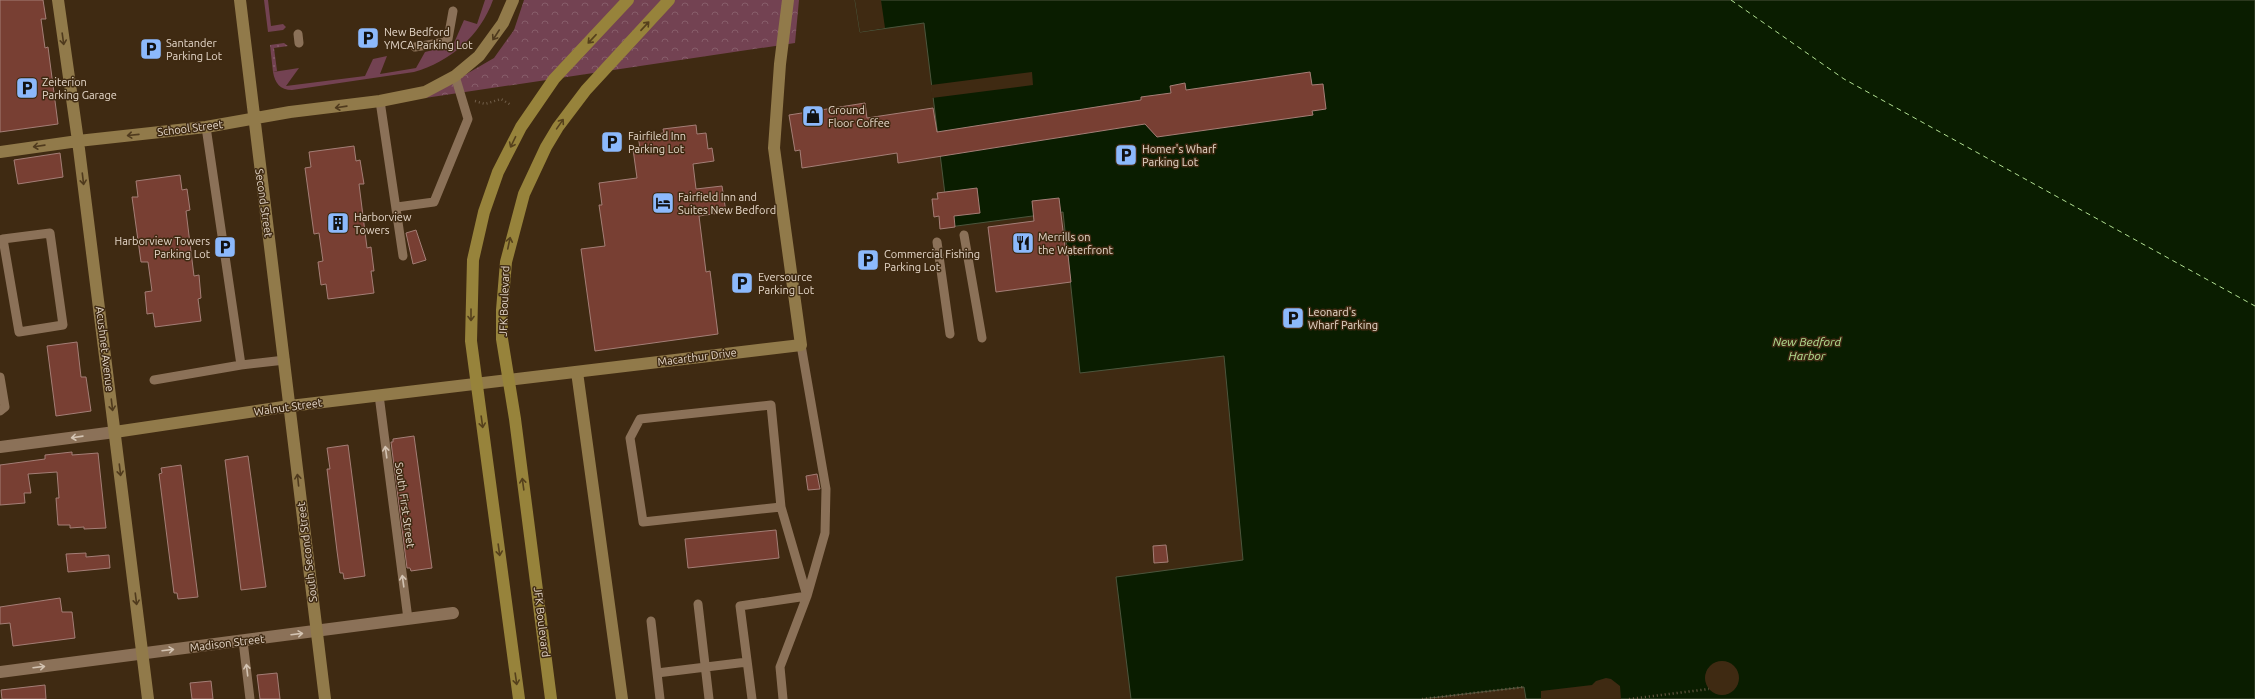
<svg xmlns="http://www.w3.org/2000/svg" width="2255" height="699" font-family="Ubuntu,sans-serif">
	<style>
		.grass { fill: #734252 }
		.park { fill: url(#park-crowns) }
		.garden { fill: url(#garden-dots) }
		.water { fill: #0a1d00; stroke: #4c553c }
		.pier { fill: #3f2a12 }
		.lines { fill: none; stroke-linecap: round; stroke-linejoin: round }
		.ferry { stroke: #b1df92; stroke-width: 1; stroke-dasharray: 5 4; stroke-linecap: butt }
		.building { fill: #783f33; stroke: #a47e76 }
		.path { stroke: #715e49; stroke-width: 2.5; stroke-dasharray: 1 3; stroke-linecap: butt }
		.lane { stroke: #8b7158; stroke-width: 9 }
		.street { stroke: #8b7158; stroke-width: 12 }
		.secondary { stroke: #917a4a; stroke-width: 12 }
		.primary { stroke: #97833b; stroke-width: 12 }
		.oneway { stroke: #55401c }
		.oneway2 { stroke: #4f3a1d }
		.oneway3 { stroke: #d3c3b2 }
		.labels { text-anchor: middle; stroke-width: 3; stroke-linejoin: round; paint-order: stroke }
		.poi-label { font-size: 11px; fill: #e5d7c9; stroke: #3f2a12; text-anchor: start }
		.street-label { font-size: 11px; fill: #e5d7c9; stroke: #3f2a12 }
		.water-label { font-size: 12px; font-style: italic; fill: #b1df92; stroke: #3f2a12 }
	</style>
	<defs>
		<pattern id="park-crowns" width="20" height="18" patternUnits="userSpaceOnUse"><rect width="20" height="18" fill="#734252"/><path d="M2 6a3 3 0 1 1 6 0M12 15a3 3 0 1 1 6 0" fill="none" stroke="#875d6a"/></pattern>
		<pattern id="garden-dots" width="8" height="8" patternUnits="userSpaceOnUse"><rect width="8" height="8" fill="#734252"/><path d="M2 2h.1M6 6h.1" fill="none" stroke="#875d6a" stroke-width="1.8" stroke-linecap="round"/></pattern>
	</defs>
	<rect width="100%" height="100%" fill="#3f2a12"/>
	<!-- grass -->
	<path class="grass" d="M 264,0 L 268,0 L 271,26 L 283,24 L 286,27 L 283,30 L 268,32 Z
		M 485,0 L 493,0 C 480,36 450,62 414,72 L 292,90 C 280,90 275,83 273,72 L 299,68 L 286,86 L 365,76 L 373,59 L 387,56 L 380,74 L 416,68 L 425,52 L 449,46 L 454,43 L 464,20 L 477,24 Z"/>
	<!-- park -->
	<path class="park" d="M 524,0 L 799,0 L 795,43 L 425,98 L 494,58 L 514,30 Z"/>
	<!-- garden -->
	<path class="garden" d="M 284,43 L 288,46 L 274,48 L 277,71 L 273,72 L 270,45 Z"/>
	<!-- water -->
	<path class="water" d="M 855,0 L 2255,0 L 2255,699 L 1526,699 L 1524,687 L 1422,699 L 1131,699 L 1116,577 L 1243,560 L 1224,356 L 1080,373 L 1063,212 L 949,227 L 924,23 L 860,32 Z"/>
	<!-- pier -->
	<path class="pier" d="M 855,0 L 881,0 L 885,28 L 860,32 Z
		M 1032,72 L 1033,85 L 932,98 L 931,85 Z
		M1705 678a17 17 0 1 1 34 0a17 17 0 1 1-34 0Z
		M 1606,678 L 1611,679 L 1620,686 L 1621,699 L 1541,699 L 1541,691 L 1592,685 L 1596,681 Z"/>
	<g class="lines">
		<!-- ferry -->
		<path class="ferry" d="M 1731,0 L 1844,79 L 2255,306"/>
	</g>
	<!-- building -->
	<path class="building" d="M 0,0 L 43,0 L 46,19 L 41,19 L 45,48 L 48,47 L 58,124 L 0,132 Z
		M 1310,72 L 1312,85 L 1323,84 L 1326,109 L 1312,111 L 1313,115 L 1157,137 L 1145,124 L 898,163 L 897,153 L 802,168 L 800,150 L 795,151 L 789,115 L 865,103 L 867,118 L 933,108 L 937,132 L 1141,100 L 1141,97 L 1171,93 L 1170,86 L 1185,83 L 1186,90 Z
		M 696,125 L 697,134 L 706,133 L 708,149 L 712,148 L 714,161 L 693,164 L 696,189 L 722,186 L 726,212 L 699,216 L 706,272 L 710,271 L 718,334 L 595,351 L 581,249 L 605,246 L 599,205 L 602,205 L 599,183 L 637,178 L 633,149 L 640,148 L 638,136 L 664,133 L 663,129 Z
		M 354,146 L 356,161 L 360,160 L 364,184 L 359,184 L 367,248 L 371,247 L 374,271 L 371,271 L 374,293 L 328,299 L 326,284 L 321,285 L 318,262 L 323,261 L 319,233 L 314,234 L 305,168 L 311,167 L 309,152 Z
		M 60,153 L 63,177 L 18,184 L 14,160 Z
		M 180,175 L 182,190 L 187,189 L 190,210 L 186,211 L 194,276 L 199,275 L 201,298 L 198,299 L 201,321 L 155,327 L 153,313 L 147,314 L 145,292 L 152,291 L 148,262 L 141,262 L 132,197 L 138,197 L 136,181 Z
		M 977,188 L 980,213 L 954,216 L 955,227 L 940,229 L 939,216 L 934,217 L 932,199 L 938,199 L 937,193 Z
		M 1059,198 L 1066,255 L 1068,255 L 1071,282 L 996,292 L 988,227 L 1034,221 L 1032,201 Z
		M 416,230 L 426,260 L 413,264 L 406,233 Z
		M 77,342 L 81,377 L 86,377 L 91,411 L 56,416 L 47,346 Z
		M 414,436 L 432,568 L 411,571 L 410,568 L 407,568 L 391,442 L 393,442 L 393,439 Z
		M 348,445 L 365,576 L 344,579 L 343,573 L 340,573 L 337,551 L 327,469 L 330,469 L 327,448 Z
		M 72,452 L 72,455 L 98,453 L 106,528 L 84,529 L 84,527 L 70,528 L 70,525 L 58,525 L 56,498 L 59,498 L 57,472 L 28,474 L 31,493 L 24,493 L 25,503 L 0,505 L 0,465 L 45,459 L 45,455 Z
		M 248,456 L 266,587 L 241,590 L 225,460 Z
		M 181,465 L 198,597 L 178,599 L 177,593 L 174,593 L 159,474 L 162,473 L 161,468 Z
		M 817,474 L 820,489 L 808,490 L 806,476 Z
		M 776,530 L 779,558 L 688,568 L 685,539 Z
		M 1166,545 L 1168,562 L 1154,563 L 1153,546 Z
		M 86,553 L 86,557 L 109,555 L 110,568 L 68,572 L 66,554 Z
		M 60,598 L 62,612 L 72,612 L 75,638 L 13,646 L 10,623 L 0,624 L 0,607 Z
		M 277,673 L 280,699 L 260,699 L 257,675 Z
		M 211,681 L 213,699 L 192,699 L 190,683 Z
		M 45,685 L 46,699 L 2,699 L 1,690 Z"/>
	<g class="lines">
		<!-- path -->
		<path class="path" d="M 475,101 L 485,104 L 501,99 L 511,105
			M 1078,254 L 1108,251
			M 1066,255 L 1079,254
			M 1422,699 L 1524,687
			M 1629,699 L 1709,689"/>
		<!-- lane -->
		<path class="lane" d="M 298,34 L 299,43
			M 415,47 L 445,42 L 448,39 L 453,11
			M 380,101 L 403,256
			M 397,207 L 434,202 L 468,119 L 455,76
			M 964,235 L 982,338
			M 0,240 L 3,239 L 50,233 L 63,325 L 19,332 L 3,239
			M 937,242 L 950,334
			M 241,365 L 285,360
			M 0,377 L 5,407 L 0,411
			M 154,380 L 241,365 L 206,127
			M 379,395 L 408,619
			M 781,507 L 643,522 L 630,438 L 640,419 L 771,405 L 781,507 L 807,596
			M 698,604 L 709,699
			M 651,621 L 657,673
			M 243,641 L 250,699
			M 660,699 L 657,673 L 747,662
			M 752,699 L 740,606 L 807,596
			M 783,699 L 780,667 L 807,596 L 825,533 L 826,489 L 801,345"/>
		<!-- street -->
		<path class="street" d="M 0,447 L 115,432
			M 0,672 L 453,613"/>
		<!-- secondary -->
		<path class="secondary" d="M 58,0 L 78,141 L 148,699
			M 240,0 L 325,699
			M 0,152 L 78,141 L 206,127 L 290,112 L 380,101 L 425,92 L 455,76 L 479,56 L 503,23 L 513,0
			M 577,372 L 622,699
			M 115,432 L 290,406 L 801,345 L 774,148 L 780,64 L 788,0"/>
		<!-- primary -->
		<path class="primary" d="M 519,699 L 471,341 L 473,260 L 484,212 L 498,172 L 521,127 L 554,79 L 628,0
			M 551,699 L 515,419 L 502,339 L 502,310 L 506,262 L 524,194 L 546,147 L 558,127 L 586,90 L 669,0"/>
	</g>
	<!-- one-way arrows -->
	<defs><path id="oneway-shaft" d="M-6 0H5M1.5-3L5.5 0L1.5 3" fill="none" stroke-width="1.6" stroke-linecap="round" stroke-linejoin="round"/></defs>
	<g class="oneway">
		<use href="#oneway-shaft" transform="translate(645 26) rotate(-47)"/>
		<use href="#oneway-shaft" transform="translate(592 39) rotate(133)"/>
		<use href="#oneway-shaft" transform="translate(560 124) rotate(-55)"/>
		<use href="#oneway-shaft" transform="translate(513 142) rotate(116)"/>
		<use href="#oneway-shaft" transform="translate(509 243) rotate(-78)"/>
		<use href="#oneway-shaft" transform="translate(471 315) rotate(90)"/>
		<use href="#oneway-shaft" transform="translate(482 422) rotate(82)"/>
		<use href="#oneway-shaft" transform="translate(523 484) rotate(-98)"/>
		<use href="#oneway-shaft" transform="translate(499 550) rotate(82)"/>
		<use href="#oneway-shaft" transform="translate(516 679) rotate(82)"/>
	</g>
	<g class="oneway2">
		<use href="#oneway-shaft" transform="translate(496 35) rotate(123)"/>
		<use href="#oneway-shaft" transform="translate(63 39) rotate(82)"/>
		<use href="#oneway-shaft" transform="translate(341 107) rotate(172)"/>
		<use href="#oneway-shaft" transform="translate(133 135) rotate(174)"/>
		<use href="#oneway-shaft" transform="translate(39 146) rotate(172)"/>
		<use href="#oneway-shaft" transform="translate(83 179) rotate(83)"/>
		<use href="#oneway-shaft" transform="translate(112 405) rotate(83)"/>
		<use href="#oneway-shaft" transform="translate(120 470) rotate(83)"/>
		<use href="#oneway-shaft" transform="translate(298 480) rotate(-96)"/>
		<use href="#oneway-shaft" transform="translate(136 599) rotate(83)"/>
	</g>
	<g class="oneway3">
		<use href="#oneway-shaft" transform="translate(77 437) rotate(172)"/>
		<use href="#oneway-shaft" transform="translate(386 452) rotate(-98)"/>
		<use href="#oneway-shaft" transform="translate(403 581) rotate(-98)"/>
		<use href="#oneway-shaft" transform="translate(297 634) rotate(-7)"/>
		<use href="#oneway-shaft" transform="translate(168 650) rotate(-7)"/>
		<use href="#oneway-shaft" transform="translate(39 667) rotate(-7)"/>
		<use href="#oneway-shaft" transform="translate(247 670) rotate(-97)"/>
	</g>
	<!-- icons -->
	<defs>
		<g id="parking-square" transform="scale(1.15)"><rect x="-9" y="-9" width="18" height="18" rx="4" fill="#8cb9fc" stroke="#3f2a12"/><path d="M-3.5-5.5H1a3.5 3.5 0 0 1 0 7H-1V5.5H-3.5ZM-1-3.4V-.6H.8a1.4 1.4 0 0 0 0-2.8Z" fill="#111"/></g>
		<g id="shop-square" transform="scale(1.15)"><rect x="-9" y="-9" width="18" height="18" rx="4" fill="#8cb9fc" stroke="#3f2a12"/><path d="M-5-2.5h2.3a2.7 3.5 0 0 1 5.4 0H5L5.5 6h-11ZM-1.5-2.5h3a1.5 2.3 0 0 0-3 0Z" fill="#111"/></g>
		<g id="hotel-square" transform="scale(1.15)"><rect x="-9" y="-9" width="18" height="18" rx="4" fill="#8cb9fc" stroke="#3f2a12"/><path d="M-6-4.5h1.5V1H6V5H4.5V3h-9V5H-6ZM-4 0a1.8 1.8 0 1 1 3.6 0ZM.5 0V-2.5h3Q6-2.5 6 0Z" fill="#111"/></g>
		<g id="building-square" transform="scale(1.15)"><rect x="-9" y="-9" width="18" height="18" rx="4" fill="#8cb9fc" stroke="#3f2a12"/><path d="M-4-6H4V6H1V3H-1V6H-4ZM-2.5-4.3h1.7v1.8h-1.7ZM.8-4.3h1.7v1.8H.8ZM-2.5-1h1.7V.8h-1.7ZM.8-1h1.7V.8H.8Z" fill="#111"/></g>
		<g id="restaurant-square" transform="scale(1.15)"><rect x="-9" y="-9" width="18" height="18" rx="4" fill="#8cb9fc" stroke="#3f2a12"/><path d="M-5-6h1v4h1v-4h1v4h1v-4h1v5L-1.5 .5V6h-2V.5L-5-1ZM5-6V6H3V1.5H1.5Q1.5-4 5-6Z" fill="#111"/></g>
	</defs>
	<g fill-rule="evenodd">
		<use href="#parking-square" x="368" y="38"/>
		<use href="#parking-square" x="151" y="49"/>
		<use href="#parking-square" x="27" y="88"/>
		<use href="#shop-square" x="813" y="116"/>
		<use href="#parking-square" x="612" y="142"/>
		<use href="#parking-square" x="1126" y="155"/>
		<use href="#hotel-square" x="663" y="203"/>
		<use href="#building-square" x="338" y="223"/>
		<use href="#restaurant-square" x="1023" y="243"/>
		<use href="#parking-square" x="225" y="247"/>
		<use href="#parking-square" x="868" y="260"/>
		<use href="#parking-square" x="742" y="283"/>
		<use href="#parking-square" x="1293" y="318"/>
	</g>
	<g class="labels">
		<!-- poi labels -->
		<g class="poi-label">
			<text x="384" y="36">New Bedford<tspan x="384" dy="13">YMCA Parking Lot</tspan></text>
			<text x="166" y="47">Santander<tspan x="166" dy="13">Parking Lot</tspan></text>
			<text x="42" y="86">Zeiterion<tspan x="42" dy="13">Parking Garage</tspan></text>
			<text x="828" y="114">Ground<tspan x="828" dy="13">Floor Coffee</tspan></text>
			<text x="628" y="140">Fairfiled Inn<tspan x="628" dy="13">Parking Lot</tspan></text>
			<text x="1142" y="153">Homer's Wharf<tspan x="1142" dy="13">Parking Lot</tspan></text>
			<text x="678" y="201">Fairfield Inn and<tspan x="678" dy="13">Suites New Bedford</tspan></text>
			<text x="354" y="221">Harborview<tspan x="354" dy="13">Towers</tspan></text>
			<text x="1038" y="241">Merrills on<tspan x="1038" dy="13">the Waterfront</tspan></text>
			<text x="210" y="245" text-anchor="end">Harborview Towers<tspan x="210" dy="13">Parking Lot</tspan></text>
			<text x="884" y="258">Commercial Fishing<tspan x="884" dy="13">Parking Lot</tspan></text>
			<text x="758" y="281">Eversource<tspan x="758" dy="13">Parking Lot</tspan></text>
			<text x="1308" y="316">Leonard's<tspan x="1308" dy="13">Wharf Parking</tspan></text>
		</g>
		<!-- street labels -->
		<g class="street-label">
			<text transform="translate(190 128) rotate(-7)" y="4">School Street</text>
			<text transform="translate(264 203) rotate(82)" y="4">Second Street</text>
			<text transform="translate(504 301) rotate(-88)" y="4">JFK Boulevard</text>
			<text transform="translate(105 349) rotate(83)" y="4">Acushnet Avenue</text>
			<text transform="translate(697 357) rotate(-7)" y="4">Macarthur Drive</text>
			<text transform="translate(288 407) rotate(-8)" y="4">Walnut Street</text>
			<text transform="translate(405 505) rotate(82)" y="4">South First Street</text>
			<text transform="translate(307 552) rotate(-97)" y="4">South Second Street</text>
			<text transform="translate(542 622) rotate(83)" y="4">JFK Boulevard</text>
			<text transform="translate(227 643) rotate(-7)" y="4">Madison Street</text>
		</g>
		<!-- water labels -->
		<g class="water-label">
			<text x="1807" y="346">New Bedford<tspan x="1807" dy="14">Harbor</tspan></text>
		</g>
	</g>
</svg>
